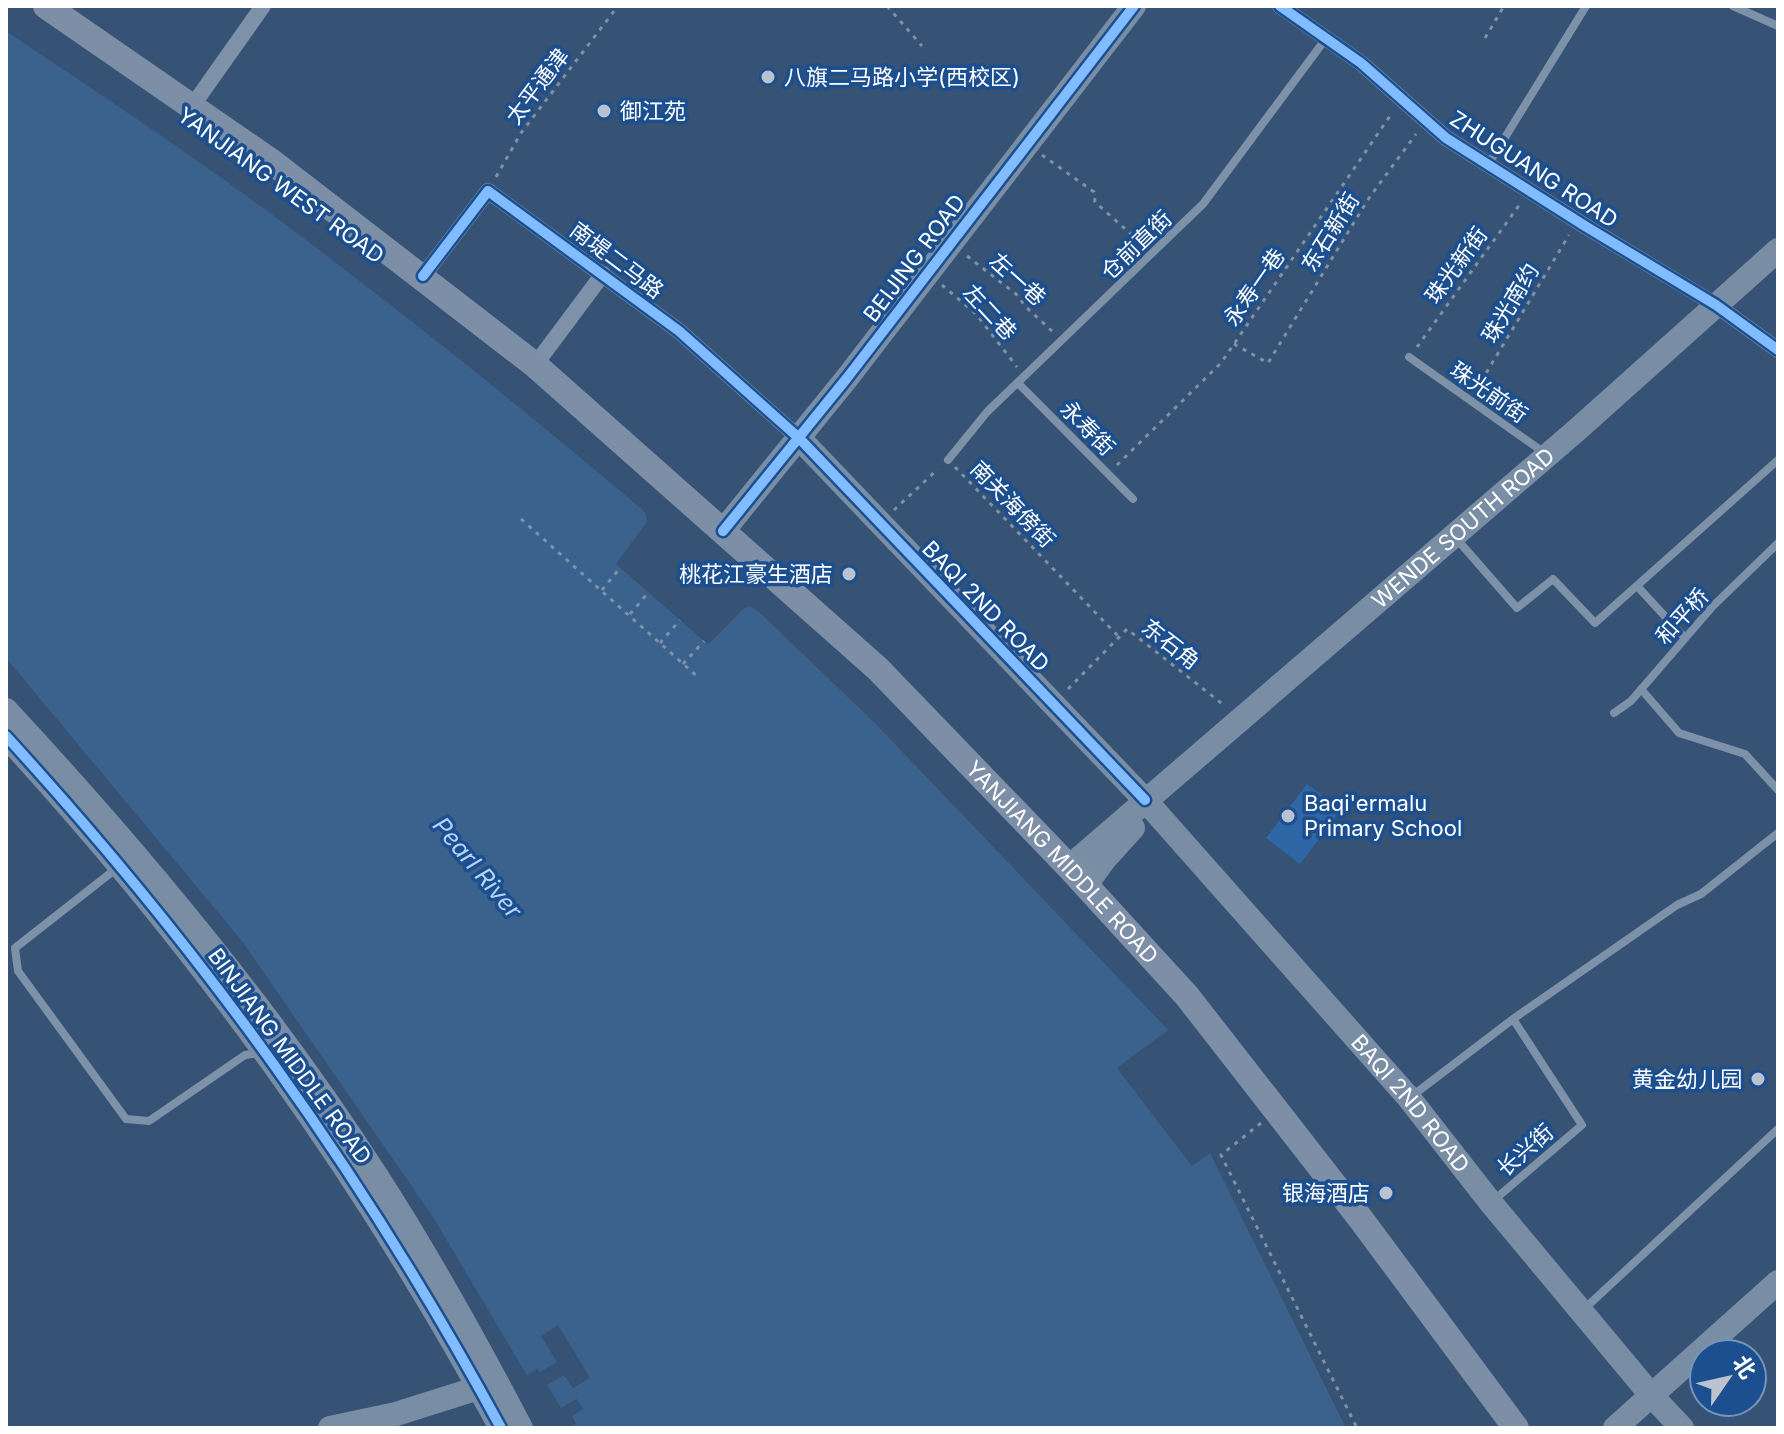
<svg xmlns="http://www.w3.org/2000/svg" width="1784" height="1434" font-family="Inter,'Noto Sans SC',sans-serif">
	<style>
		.green { fill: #2f66a5 }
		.water { fill: #3b618d }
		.pier { fill: #365274 }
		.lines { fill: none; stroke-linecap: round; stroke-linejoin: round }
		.path { stroke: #7d92a8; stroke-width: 3; stroke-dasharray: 4 6; stroke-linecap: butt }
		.lane { stroke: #7d92a8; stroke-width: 8 }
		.street { stroke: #7d92a8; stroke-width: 16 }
		.secondary { stroke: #798da4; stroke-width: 24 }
		.primary { stroke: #7d8ea7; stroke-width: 26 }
		.cycleway-casing { stroke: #1b4f8f; stroke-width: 15 }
		.cycleway { stroke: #80bcff; stroke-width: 10 }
		.poi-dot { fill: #b9c2ce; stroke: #1b4f8f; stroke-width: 3 }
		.labels { text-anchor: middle; stroke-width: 7; stroke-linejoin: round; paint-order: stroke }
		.poi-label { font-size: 22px; fill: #fff; stroke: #1b4f8f; text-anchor: start }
		.street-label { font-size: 22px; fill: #fff; stroke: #1b4f8f }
		.water-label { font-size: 24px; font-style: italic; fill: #b5d3f5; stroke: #1b4f8f }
	</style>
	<rect width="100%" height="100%" fill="#365274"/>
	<!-- green -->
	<path class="green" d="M 1307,784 L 1341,810 L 1300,864 L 1266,838 Z"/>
	<!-- water -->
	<path class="water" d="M 6,31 C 109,100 212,168 310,243 C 422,328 531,415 638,506 L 645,512 L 647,522 L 616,564 L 704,641 L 709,644 L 743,609 L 750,606 L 757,610 L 874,722 L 1168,1030 L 1117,1068 L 1192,1166 L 1210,1153 L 1346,1428 L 558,1428 L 433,1217 L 242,941 L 6,658 Z"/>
	<!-- pier -->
	<path class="pier" d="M 558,1325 L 590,1378 L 573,1388 L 564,1375 L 547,1385 L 561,1408 L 577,1399 L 583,1409 L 572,1416 L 576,1424 L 569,1428 L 558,1428 L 527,1375 L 537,1369 L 540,1372 L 557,1362 L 541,1336 Z"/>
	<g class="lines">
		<!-- path -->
		<path class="path" d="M 887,6 L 922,46
			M 1485,38 L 1504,6
			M 1042,155 L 1094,192 L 1095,202 L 1142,244
			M 496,177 L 521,133 L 618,6
			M 967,256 L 1016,294 L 1026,307 L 1054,333
			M 942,285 L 976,314 L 1017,367
			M 1234,344 L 1268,363 L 1369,198 L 1416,134
			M 1417,347 L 1520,204
			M 1476,390 L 1569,235
			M 1117,465 L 1221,363 L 1392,113
			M 955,467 L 1119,637
			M 894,510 L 938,469
			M 521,519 L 699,678
			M 602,590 L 620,568
			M 630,614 L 648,593
			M 660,643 L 680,620
			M 683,664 L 704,641
			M 1068,689 L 1127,629 L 1225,706
			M 1261,1123 L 1221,1155 L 1357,1428"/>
		<!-- lane -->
		<path class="lane" d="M 1733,6 L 1778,26
			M 1488,165 L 1586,6
			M 1409,357 L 1546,454
			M 1018,383 L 1133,499
			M 948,460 L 987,412 L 1203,204 L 1327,37
			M 1455,537 L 1517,608 L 1553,579 L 1595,623 L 1778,460
			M 1637,586 L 1685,638
			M 1641,689 L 1679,733 L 1745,754 L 1778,790
			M 1614,713 L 1631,701 L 1713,606 L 1778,543
			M 117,868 L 15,948 L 18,971 L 126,1119 L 149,1121 L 245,1055 L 260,1053
			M 1412,1096 L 1513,1019 L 1677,905 L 1701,894 L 1778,833
			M 1494,1200 L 1582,1125 L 1513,1019
			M 1582,1311 L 1778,1129"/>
		<!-- street -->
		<path class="street" d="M 1280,6 L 1361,63 L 1446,138 L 1585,226 L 1716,305 L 1778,350
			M 193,105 L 263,6
			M 423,276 L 488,191 L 679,331 L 799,438
			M 535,365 L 603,274"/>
		<!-- secondary -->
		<g class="secondary">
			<path id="s1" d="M 799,438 L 1145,800 L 1409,1098 L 1491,1203 L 1651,1395 L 1682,1428"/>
			<path d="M 723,531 L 847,378 L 1134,6"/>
			<path d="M 6,710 C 139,853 270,1010 376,1175 C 429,1257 476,1342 521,1428"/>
			<path d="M 6,736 C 202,950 363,1173 501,1428"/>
			<path id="s2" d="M 1069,867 L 1578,429 L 1778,250"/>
			<path d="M 1086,885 L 1104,860 L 1133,828"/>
			<path d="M 330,1428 L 396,1414 L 494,1383"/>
			<path d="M 1615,1428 L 1778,1282"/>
		</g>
		<!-- primary -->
		<path class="primary" id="s3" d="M 46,6 L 272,162 L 535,365 L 878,669 L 1069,867 L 1187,996 L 1360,1218 L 1516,1428"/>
		<!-- cycleway casing -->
		<g class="cycleway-casing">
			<path id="cycleway" d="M 1280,6 L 1361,63 L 1446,138 L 1585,226 L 1716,305 L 1778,350
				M 423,276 L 488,191 L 679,331 L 799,438 L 1145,800
				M 723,531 L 847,378 L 1134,6
				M 6,736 C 202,950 363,1173 501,1428"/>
		</g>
		<!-- cycleway -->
		<use href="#cycleway" class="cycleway"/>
	</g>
	<!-- markers -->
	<g class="poi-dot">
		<circle cx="768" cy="77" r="8"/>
		<circle cx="604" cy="111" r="8"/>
		<circle cx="849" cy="574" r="8"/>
		<circle cx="1288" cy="816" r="8"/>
		<circle cx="1758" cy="1079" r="8"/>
		<circle cx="1386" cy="1193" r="8"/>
	</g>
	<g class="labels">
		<!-- poi labels -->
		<g class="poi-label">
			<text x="784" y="85">八旗二马路小学(西校区)</text>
			<text x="620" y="119">御江苑</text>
			<text x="833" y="582" text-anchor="end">桃花江豪生酒店</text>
			<text x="1304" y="811">Baqi'ermalu<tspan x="1304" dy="25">Primary School</tspan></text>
			<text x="1742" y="1087" text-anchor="end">黄金幼儿园</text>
			<text x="1370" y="1201" text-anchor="end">银海酒店</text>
		</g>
		<!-- street labels -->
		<g class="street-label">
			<text transform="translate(537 86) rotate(-53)" y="8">太平通津</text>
			<text transform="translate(1534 169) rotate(33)" y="8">ZHUGUANG ROAD</text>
			<text transform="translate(281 185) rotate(36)" y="8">YANJIANG WEST ROAD</text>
			<text transform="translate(1330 232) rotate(-58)" y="8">东石新街</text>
			<text transform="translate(1136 245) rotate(-44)" y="8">仓前直街</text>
			<text transform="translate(914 258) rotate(-53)" y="8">BEIJING ROAD</text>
			<text transform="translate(617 260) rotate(37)" y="8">南堤二马路</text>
			<text transform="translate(1456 265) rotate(-54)" y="8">珠光新街</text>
			<text transform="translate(1018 279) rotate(42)" y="8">左一巷</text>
			<text transform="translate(1254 287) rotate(-55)" y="8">永寿一巷</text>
			<text transform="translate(1510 303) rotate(-59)" y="8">珠光南约</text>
			<text transform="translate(990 312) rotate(47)" y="8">左二巷</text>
			<text transform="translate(1489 392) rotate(35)" y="8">珠光前街</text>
			<text transform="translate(1088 428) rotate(45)" y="8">永寿街</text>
			<text transform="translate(1013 504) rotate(46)" y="8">南关海傍街</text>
			<text dy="8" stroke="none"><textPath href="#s2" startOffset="520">WENDE SOUTH ROAD</textPath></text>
			<text transform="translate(986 606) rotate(46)" y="8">BAQI 2ND ROAD</text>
			<text transform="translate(1682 616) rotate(-48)" y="8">和平桥</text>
			<text transform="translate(1171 644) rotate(38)" y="8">东石角</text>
			<text dy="8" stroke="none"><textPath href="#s3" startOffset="1332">YANJIANG MIDDLE ROAD</textPath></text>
			<text transform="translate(290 1056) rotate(54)" y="8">BINJIANG MIDDLE ROAD</text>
			<text dy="8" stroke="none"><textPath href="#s1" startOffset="904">BAQI 2ND ROAD</textPath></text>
			<text transform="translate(1525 1150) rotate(-41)" y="8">长兴街</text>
		</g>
		<!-- water labels -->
		<g class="water-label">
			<text transform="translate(477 868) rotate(50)" y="8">Pearl River</text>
		</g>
	</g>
	<!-- border -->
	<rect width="1784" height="1434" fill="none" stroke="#ffffff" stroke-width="16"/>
	<!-- north arrow -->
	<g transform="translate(1728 1378) rotate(56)"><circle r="38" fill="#1b4f8f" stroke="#7695bc" stroke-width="2"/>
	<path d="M0-6L14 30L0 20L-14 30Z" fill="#b9c2ce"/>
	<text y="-12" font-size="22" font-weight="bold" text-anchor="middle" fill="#ffffff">北</text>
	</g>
</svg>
